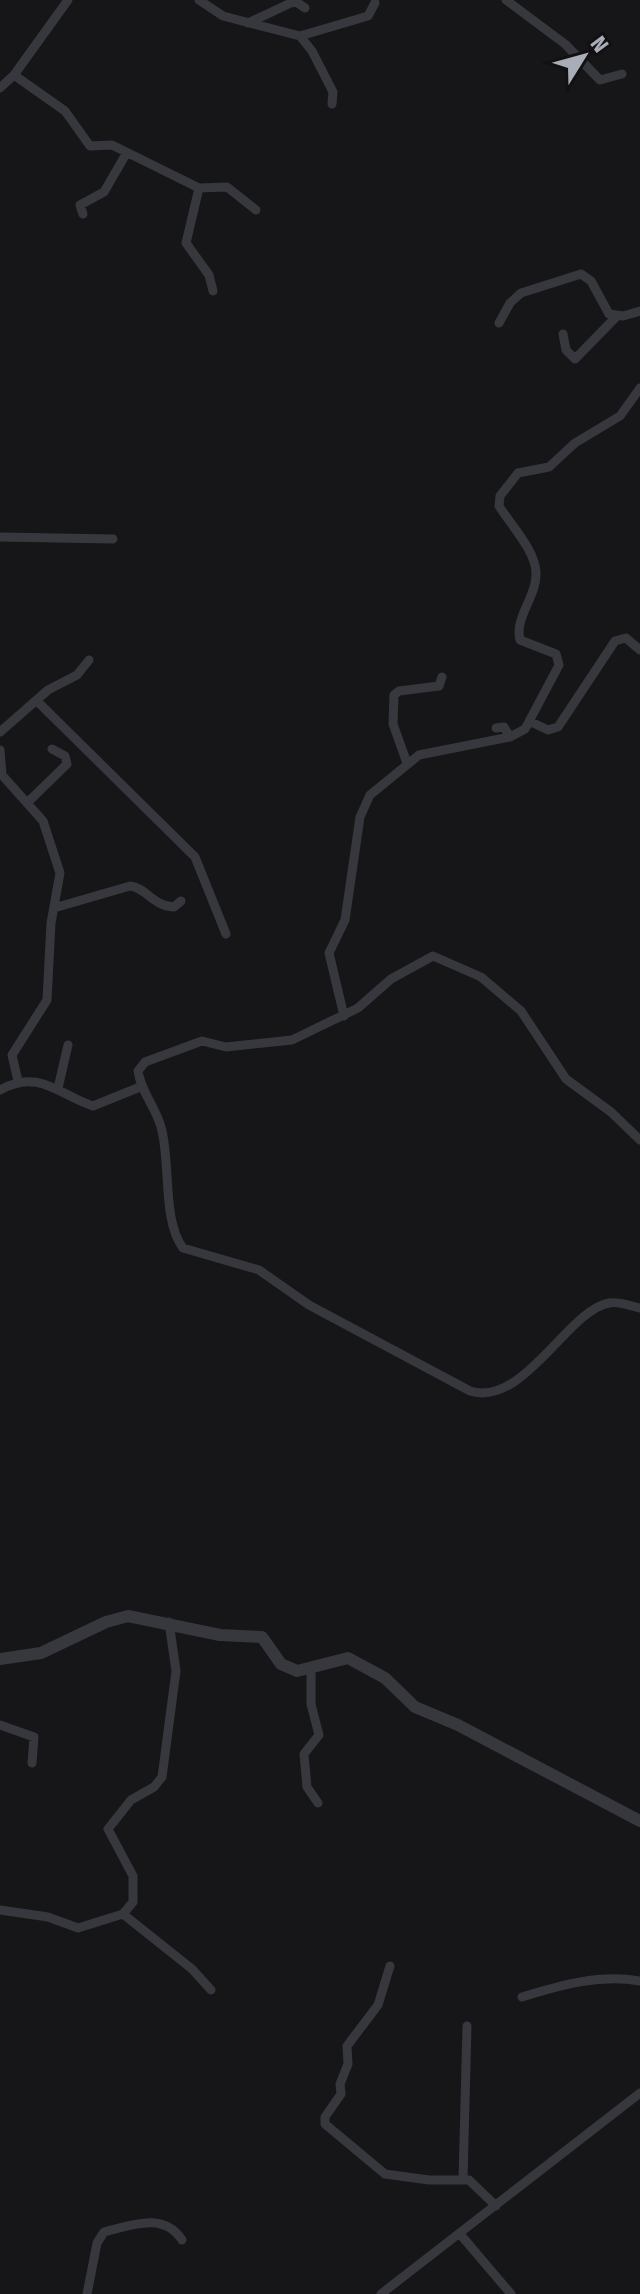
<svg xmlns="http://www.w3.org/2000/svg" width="640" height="2294" font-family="'Fira Sans Condensed',sans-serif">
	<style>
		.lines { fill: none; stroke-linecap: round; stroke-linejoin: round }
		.minor { stroke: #37383d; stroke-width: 9 }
		.tertiary { stroke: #37383d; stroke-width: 12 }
	</style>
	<rect width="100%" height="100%" fill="#161618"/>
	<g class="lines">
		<!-- minor -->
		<path class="minor" d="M 199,0 L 223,16 L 300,36 L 312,51 L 333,92 L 332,104
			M 506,0 L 565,44 L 600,80 L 622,74
			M 248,23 L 295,1 L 305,8
			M 300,36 L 368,16 L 375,3
			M 14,75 L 65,111 L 90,146 L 112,145 L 199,188 L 227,187 L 256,210
			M 0,88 L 14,75 L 68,0
			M 199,188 L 186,243 L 209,275 L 213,291
			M 83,214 L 80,205 L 104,192 L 126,154
			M 499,323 L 510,303 L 521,293 L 581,274 L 591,281 L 609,314 L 623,316 L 640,311
			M 563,334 L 566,350 L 575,359 L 616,317
			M 0,537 L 113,539
			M 38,702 L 195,857 L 226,934
			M 531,722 L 548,730 L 558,727 L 615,641 L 626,638 L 640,650
			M 496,728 L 504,727 L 510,737
			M 0,732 L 48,690 L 77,675 L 89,660
			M 0,750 L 2,775 L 43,821 L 60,873 L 51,923 L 47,1000 L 12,1055 L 18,1081
			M 407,763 L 393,724 L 394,695 L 399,691 L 439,686 L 442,677
			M 27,803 L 67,764 L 65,756 L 52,749
			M 54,908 L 130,886 C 147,888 152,906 174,907 L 181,901
			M 344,1016 L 329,953 L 345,920 L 360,817 L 370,795 L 419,755 L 510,737 L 525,729 L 559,665 L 556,654 L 520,640 C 514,618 537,596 536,573 C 536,551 510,524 499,506 L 500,496 L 518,473 L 549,467 L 575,443 L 620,416 L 640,388
			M 58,1088 L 68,1045
			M 0,1090 C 39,1068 59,1095 93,1106 L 140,1087
			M 640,1140 L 611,1112 L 566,1079 L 521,1011 L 481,977 L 433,956 L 391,979 L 358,1008 L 292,1040 L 226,1047 L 202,1041 L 145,1062 L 138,1071 C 141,1092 155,1106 161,1127 C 171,1161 162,1221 183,1248 L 259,1270 L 309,1305 L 470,1391 C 523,1408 568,1310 609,1303 C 619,1301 630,1306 640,1308
			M 311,1669 L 311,1704 L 319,1735 L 304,1754 L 307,1787 L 318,1803
			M 0,1725 L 34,1737 L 32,1763
			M 0,1910 L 48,1917 L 78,1928 L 123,1914 L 133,1902 L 133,1876 L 108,1829 L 131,1800 L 154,1787 L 162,1777 L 176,1671 L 169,1622
			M 123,1914 L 192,1969 L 211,1990
			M 390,1966 L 378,2005 L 347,2046 L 348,2064 L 340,2084 L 341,2094 L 325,2117 L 325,2124 L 385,2174 L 429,2180 L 469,2180 L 496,2206
			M 522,1997 C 561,1985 599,1974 640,1981
			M 463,2179 L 467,2026
			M 460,2234 L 511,2294
			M 87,2294 L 97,2243 L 104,2232 C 132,2225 164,2212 182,2240
			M 381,2294 L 640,2093"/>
		<!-- tertiary -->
		<path class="tertiary" d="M 0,1659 L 41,1653 L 106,1622 L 128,1616 L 220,1635 L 262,1637 L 281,1664 L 297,1671 L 348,1658 L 385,1678 L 415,1707 L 458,1725 L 640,1821"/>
	</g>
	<!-- north arrow -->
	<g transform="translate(584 56) rotate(53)" stroke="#111113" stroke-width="6" paint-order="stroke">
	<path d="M0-6L14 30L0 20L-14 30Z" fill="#a8adb8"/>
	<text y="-12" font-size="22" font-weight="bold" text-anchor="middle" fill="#a8adb8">N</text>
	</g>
</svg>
